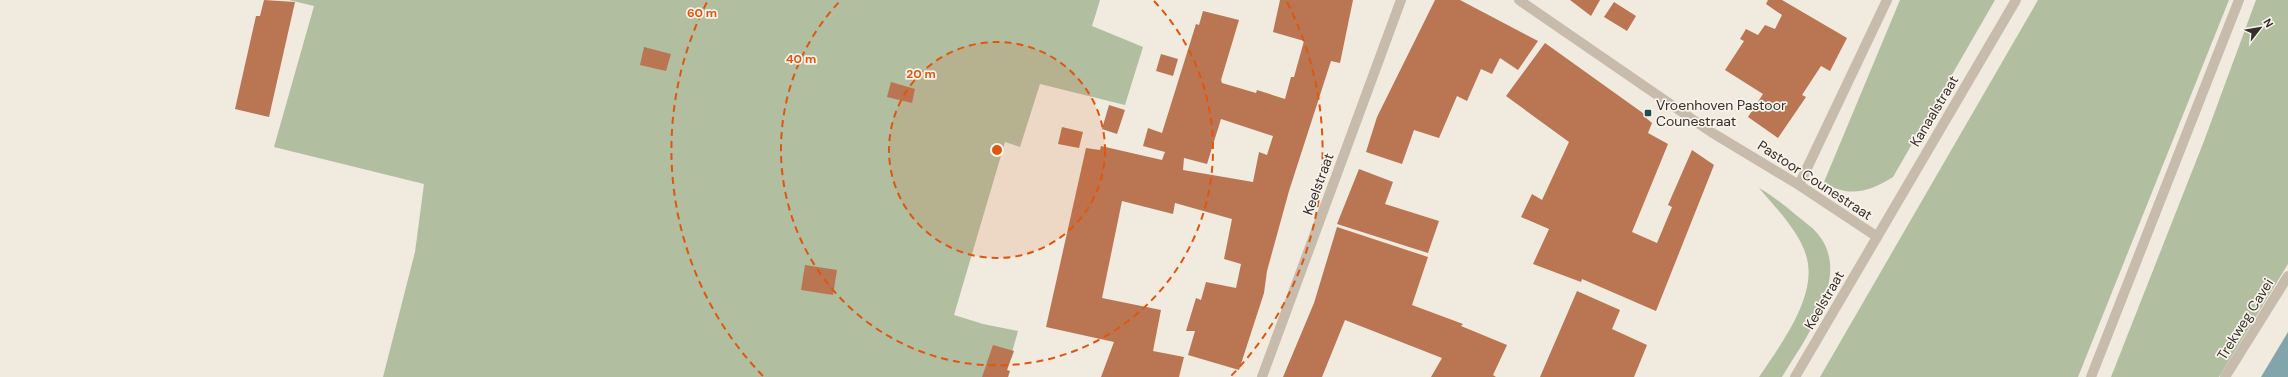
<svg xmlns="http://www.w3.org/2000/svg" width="2288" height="377" font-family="'DM Sans',sans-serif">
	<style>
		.green { fill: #b1bea0 }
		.water { fill: #81a5aa }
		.building { fill: #ba7553; fill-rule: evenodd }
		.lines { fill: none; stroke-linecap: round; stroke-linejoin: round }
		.lane { stroke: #c7bbac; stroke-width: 10 }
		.street { stroke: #c7bbac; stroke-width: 10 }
		.ring { fill: none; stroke: #df570e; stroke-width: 2; stroke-dasharray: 7 5 }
		.poi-dot { fill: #244c53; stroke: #f8f3eb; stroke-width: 1.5 }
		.labels { text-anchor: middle; stroke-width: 3.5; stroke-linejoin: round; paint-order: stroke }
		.poi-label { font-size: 14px; fill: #362f2a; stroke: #f8f3eb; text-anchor: start }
		.street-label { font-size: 14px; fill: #362f2a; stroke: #f8f3eb }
		.centre { fill: #df570e; stroke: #f8f3eb; stroke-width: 2 }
		.ring-label { font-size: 12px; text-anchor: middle; font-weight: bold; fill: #df570e; stroke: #f8f3eb; stroke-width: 3.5; stroke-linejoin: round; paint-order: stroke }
	</style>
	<rect width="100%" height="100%" fill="#f0eadf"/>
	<!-- green -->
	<path class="green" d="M 289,0 L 1100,0 L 1092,26 L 1143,47 L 1125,105 L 1040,84 L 1020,147 L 1005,142 L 954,315 L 983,324 L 1018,331 L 1005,377 L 383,377 L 415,252 L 424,184 L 274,147 L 314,6 Z
		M 1900,0 L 1995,0 L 1893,177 C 1871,191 1848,199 1824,182 Z
		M 2038,0 L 2229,0 L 2078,377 L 1820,377 Z
		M 2256,0 L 2288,0 L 2288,264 L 2219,377 L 2111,377 L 2204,141 Z
		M 1759,188 C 1773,196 1784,205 1796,215 C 1803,221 1811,226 1817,233 C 1854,275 1804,340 1782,377 L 1759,377 C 1780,345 1819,296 1806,255 C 1799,231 1775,207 1759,188 Z"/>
	<!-- water -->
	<path class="water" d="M 2288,332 L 2288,377 L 2261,377 Z"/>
	<!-- building -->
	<path class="building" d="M 264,0 L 295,2 L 269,117 L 235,109 L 256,16 L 260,16 Z
		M 1280,0 L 1353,0 L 1340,63 L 1331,61 L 1289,191 L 1267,271 L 1264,293 L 1239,370 L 1188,355 L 1195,331 L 1186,331 L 1196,298 L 1201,300 L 1206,282 L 1236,288 L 1241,264 L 1224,259 L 1232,219 L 1175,203 L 1173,214 L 1122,201 L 1102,298 L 1161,310 L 1153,351 L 1184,357 L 1179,377 L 1101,377 L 1114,342 L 1046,327 L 1086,148 L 1100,150 L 1101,146 L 1162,160 L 1165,152 L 1143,146 L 1148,128 L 1162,133 L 1196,24 L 1199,25 L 1203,11 L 1239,20 L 1221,80 L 1222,83 L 1256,93 L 1257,90 L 1285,99 L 1291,77 L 1294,77 L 1304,41 L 1273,32 ZM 1221,119 L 1273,136 L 1267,155 L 1259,152 L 1253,182 L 1183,170 L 1184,158 L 1207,164 Z
		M 1435,0 L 1460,0 L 1538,41 L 1518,70 L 1500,58 L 1492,74 L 1481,69 L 1467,101 L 1457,96 L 1439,138 L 1414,130 L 1402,164 L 1366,152 L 1377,117 Z
		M 1570,0 L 1600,0 L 1591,16 Z
		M 1768,0 L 1782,0 L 1847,38 L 1830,71 L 1821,66 L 1802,95 L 1806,97 L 1778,138 L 1748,117 L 1763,94 L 1725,70 L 1744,41 L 1740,39 L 1746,29 L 1758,35 L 1765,25 L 1775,29 L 1782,15 L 1766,4 Z
		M 1614,2 L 1636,16 L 1627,31 L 1604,17 Z
		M 1545,43 L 1647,116 L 1646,118 L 1652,123 L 1648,133 L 1668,144 L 1632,232 L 1657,243 L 1672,207 L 1668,205 L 1692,150 L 1714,165 L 1656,311 L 1582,279 L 1581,282 L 1533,264 L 1549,229 L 1521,217 L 1532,194 L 1542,200 L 1569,142 L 1506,96 Z
		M 644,47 L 671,54 L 666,71 L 640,65 Z
		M 1161,54 L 1178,59 L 1173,76 L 1156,71 Z
		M 891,82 L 915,89 L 912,103 L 887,97 Z
		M 1109,105 L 1125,110 L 1117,134 L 1102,129 Z
		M 1062,127 L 1083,132 L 1079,148 L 1058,144 Z
		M 1359,169 L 1393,182 L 1385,204 L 1439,221 L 1428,253 L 1337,224 Z
		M 1337,227 L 1428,257 L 1412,305 L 1463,324 L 1461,326 L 1507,345 L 1493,375 L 1496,377 L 1431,377 L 1442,358 L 1345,320 L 1322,377 L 1283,377 L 1314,303 Z
		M 805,265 L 837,270 L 833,295 L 801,290 Z
		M 1577,291 L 1620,310 L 1612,329 L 1647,345 L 1634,377 L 1540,377 Z
		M 993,345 L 1014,351 L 1007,370 L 1010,371 L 1008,377 L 982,377 Z"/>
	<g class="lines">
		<!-- lane -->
		<path class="lane" d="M 2091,377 L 2239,0
			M 2225,377 L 2288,276"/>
		<!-- street -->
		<path class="street" d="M 1519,0 L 1711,132 L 1799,185 L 1876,236
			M 1799,185 L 1887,0
			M 1262,377 L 1401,0
			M 1795,377 L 2016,0"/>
	</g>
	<!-- distance rings -->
	<circle cx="997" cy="150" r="108" fill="#df570e" fill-opacity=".12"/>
	<g class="ring">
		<circle cx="997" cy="150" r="108"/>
		<path d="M1154 1A216 216 0 1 1 840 1"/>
		<path d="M763 376A325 325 0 0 1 707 2M1287 2A325 325 0 0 1 1231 376"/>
	</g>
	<!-- markers -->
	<rect class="poi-dot" x="1644" y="109" width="8" height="8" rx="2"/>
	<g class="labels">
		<!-- poi labels -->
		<g class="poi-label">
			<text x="1656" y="110">Vroenhoven Pastoor<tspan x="1656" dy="16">Counestraat</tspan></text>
		</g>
		<!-- street labels -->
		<g class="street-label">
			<text transform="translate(1934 111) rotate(-59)" y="5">Kanaalstraat</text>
			<text transform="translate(1815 180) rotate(33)" y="5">Pastoor Counestraat</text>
			<text transform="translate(1318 184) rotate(-70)" y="5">Keelstraat</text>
			<text transform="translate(1824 300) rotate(-60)" y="5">Keelstraat</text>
			<text transform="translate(2245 319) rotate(-58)" y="5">Trekweg Cavei</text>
		</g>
	</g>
	<circle cx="997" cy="150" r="6" class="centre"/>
	<g class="ring-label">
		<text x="702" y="17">60 m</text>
		<text x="801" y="63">40 m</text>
		<text x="921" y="78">20 m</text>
	</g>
	<!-- north arrow -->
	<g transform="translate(2260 28) rotate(59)" stroke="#f8f3eb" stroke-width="3" paint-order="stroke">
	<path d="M0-3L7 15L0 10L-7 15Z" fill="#362f2a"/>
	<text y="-6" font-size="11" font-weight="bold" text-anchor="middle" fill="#362f2a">N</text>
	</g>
</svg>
